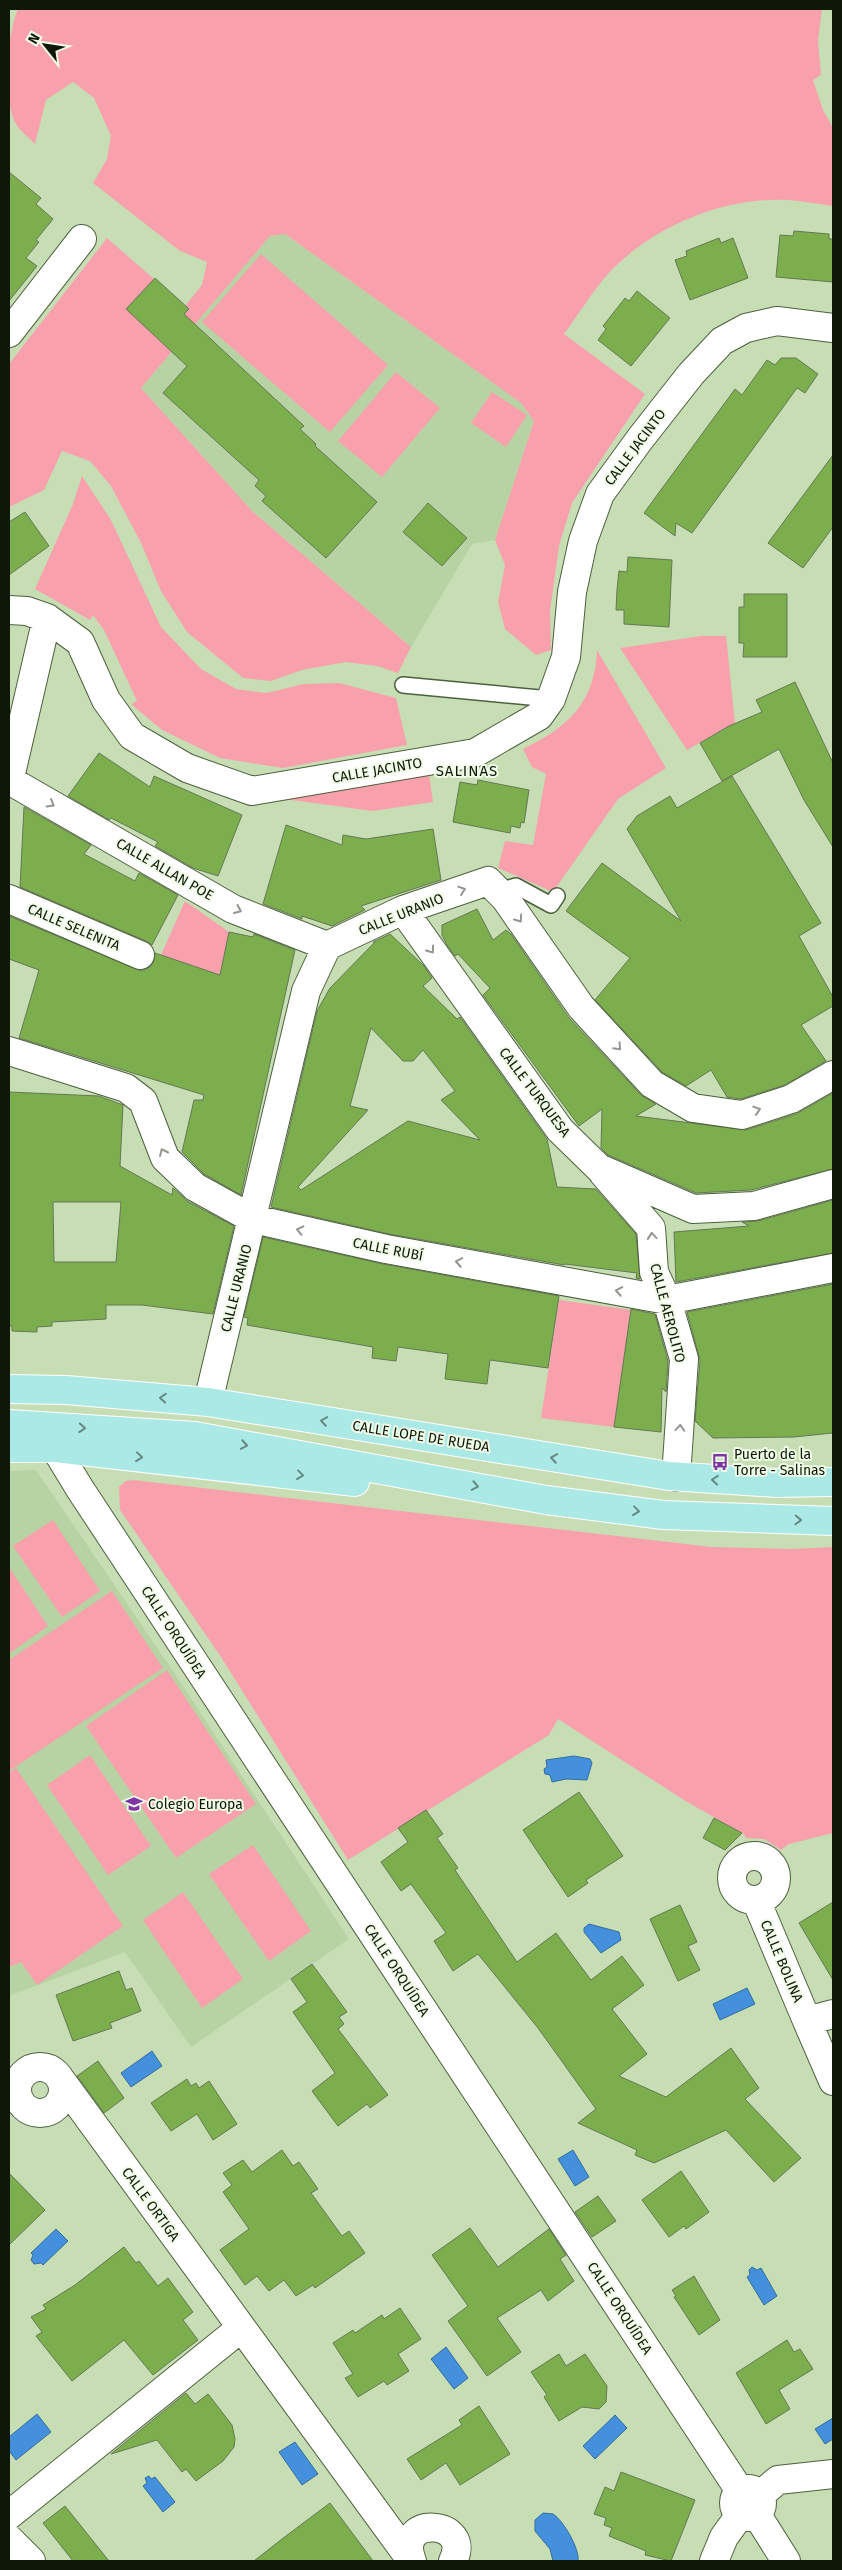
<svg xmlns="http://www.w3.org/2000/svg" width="842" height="2570" font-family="'Fira Sans',sans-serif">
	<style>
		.built { fill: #b8d3a3 }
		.green { fill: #f8a1ac }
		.water { fill: #4490dd; stroke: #346c9d }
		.building { fill: #7dae4d; stroke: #647853; fill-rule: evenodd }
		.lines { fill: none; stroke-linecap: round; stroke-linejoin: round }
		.lane-casing { stroke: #4d603d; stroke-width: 18 }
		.street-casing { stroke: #4d603d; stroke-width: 30 }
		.secondary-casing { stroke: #4d603d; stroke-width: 30 }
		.primary-casing { stroke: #fff; stroke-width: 30 }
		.lane { stroke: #fff; stroke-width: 15 }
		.street { stroke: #fff; stroke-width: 28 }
		.secondary { stroke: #fff; stroke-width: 28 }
		.primary { stroke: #abe9e6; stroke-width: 28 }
		.oneway { stroke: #939790 }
		.oneway2 { stroke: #658a82 }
		.labels { text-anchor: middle; stroke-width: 4; stroke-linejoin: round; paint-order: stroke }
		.street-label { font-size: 14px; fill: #0f1708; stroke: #effbe6 }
		.poi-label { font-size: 14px; fill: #0f1708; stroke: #effbe6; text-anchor: start }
		.neighbourhood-label { font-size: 15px; letter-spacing: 1px; fill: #0f1708; stroke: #effbe6 }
	</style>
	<rect width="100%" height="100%" fill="#c7deb5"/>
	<!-- built -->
	<path class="built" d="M 285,234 L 521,403 L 534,421 L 495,540 L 472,544 L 411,647 L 253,512 L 141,388 L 270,236 Z
		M 36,1470 L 171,1668 L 349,1939 L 191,2047 L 125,1952 L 9,1996 L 9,1471 Z"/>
	<!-- green -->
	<path class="green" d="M 18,9 L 822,9 L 818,41 L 821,75 L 813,80 L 823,110 L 833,128 L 833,206 C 818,204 803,201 788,200 C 728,197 664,222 620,262 C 598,281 582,310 564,334 L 645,394 L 572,503 L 559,546 L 550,611 L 551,650 L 536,655 L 505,629 L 498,602 L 505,565 L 495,540 L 534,421 L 521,403 L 285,234 L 270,236 L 141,388 L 253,512 L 411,647 L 398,673 L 377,666 L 346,662 L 302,670 L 271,681 L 243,678 L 187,632 L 161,591 L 141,543 L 111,486 L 90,461 L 62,451 L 44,490 L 9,507 L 9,364 L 107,238 L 185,306 L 202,285 L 207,262 L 180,251 L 93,183 L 107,159 L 111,136 L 94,98 L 73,82 L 46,100 L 35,144 C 29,138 20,131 16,124 C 2,100 7,34 18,9 Z
		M 261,254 L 388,365 L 330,432 L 202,322 Z
		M 396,372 L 440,408 L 382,477 L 338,441 Z
		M 492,392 L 527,415 L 506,447 L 471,423 Z
		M 82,476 L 111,520 L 161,627 L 201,669 L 236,689 L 266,693 L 304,684 L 339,683 L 396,698 L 407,745 L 283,768 L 220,758 L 162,730 L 131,704 L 137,701 L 104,630 L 93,615 L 90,620 L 35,589 L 73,504 Z
		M 701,636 L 726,636 L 735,723 L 687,750 L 620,648 Z
		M 597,650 L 666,768 L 618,799 L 553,892 L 498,868 L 505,841 L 533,845 L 546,774 L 532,767 L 523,749 C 568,727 595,703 597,650 Z
		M 429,774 L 433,802 L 373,811 L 284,799 Z
		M 185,901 L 229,932 L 220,975 L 161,955 Z
		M 559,1300 L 631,1310 L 614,1427 L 541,1418 Z
		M 133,1480 L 712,1547 L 793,1549 L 833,1547 L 833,1833 L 789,1844 L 781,1850 L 764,1839 L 746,1838 L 744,1834 L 687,1802 L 558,1719 L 549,1735 L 348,1860 L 221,1657 L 120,1510 L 119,1487 L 126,1481 Z
		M 53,1520 L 100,1591 L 62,1617 L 13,1546 Z
		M 9,1567 L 48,1626 L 10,1653 L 9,1651 Z
		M 112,1591 L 163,1668 L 9,1771 L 9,1660 Z
		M 167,1670 L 256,1804 L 176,1858 L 86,1726 Z
		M 90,1755 L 151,1846 L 108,1875 L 47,1785 Z
		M 16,1768 L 123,1926 L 37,1985 L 21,1962 L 9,1967 L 9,1773 Z
		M 253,1845 L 311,1931 L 269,1961 L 209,1874 Z
		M 183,1892 L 243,1979 L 202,2008 L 143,1920 Z"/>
	<!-- water -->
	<path class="water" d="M 574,1756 L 590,1759 L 592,1763 L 587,1780 L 566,1779 L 552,1782 L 550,1775 L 545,1774 L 544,1769 L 547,1767 L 546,1760 Z
		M 589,1924 L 619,1932 L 621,1940 L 601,1953 L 584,1932 L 584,1928 Z
		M 747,1988 L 755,2004 L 720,2020 L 713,2004 Z
		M 152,2051 L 162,2066 L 131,2087 L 121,2073 Z
		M 573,2150 L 589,2177 L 575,2186 L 558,2159 Z
		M 56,2229 L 68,2241 L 43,2265 L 41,2263 L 34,2264 L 31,2260 L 33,2255 L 31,2253 Z
		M 752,2267 L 757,2270 L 761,2268 L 777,2296 L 764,2305 L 747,2277 L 750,2275 L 749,2270 Z
		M 446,2347 L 468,2378 L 454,2389 L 431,2359 Z
		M 37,2414 L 51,2432 L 16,2460 L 9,2451 L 9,2437 Z
		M 615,2415 L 627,2428 L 595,2459 L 583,2446 Z
		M 833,2418 L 833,2439 L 825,2444 L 815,2429 Z
		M 295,2442 L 318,2474 L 302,2485 L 279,2452 Z
		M 149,2476 L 151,2479 L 155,2477 L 175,2502 L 163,2512 L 143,2486 L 147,2483 L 145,2478 Z
		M 543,2513 L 553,2514 C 563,2520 580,2549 578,2561 L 553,2561 L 550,2549 L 535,2531 L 535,2520 Z"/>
	<!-- building -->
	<path class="building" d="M 9,172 L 41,198 L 36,204 L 53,219 L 36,240 L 39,242 L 26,258 L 37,266 L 9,301 Z
		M 794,231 L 829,234 L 829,239 L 833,239 L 833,282 L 776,277 L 780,235 L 793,236 Z
		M 719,238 L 721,243 L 733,238 L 748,278 L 690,300 L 675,260 L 687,256 L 686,251 Z
		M 155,278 L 189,309 L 184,314 L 304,426 L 300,429 L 316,444 L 315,446 L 377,502 L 326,558 L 262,501 L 266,496 L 255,486 L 259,480 L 163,393 L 187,366 L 126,309 Z
		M 637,291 L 670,318 L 631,366 L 598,340 L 606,329 L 603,326 L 625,298 L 629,301 Z
		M 781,358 L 796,358 L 818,374 L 805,393 L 797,388 L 692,533 L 676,523 L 675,536 L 644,513 L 735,389 L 742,395 L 767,360 L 775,365 Z
		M 833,455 L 833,527 L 803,568 L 768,543 Z
		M 428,503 L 467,538 L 442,566 L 403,532 Z
		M 25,512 L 49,546 L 9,575 L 9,522 Z
		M 628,557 L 672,560 L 669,627 L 624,624 L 624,610 L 616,610 L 617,590 L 619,571 L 627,572 Z
		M 744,594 L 787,594 L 787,657 L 743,657 L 744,643 L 739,643 L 739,607 L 744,607 Z
		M 795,682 L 833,763 L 833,847 L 804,800 L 779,749 L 722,781 L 700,743 L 729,726 L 762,712 L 756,700 Z
		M 99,753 L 150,787 L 154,776 L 242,815 L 218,876 L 193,868 L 155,846 L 158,842 L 111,818 L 109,820 L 68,796 Z
		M 732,776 L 821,923 L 799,936 L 833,997 L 833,1006 L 801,1025 L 826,1061 L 785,1085 L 741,1099 L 727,1097 L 711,1070 L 686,1086 L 662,1072 L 595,1000 L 630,958 L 566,911 L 602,863 L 681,921 L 627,829 L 637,816 L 670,796 L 677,808 Z
		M 478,780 L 529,790 L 524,823 L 521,822 L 520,828 L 511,826 L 510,833 L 453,822 L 460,782 L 477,785 Z
		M 24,807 L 91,845 L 84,854 L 135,881 L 139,873 L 178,895 L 152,945 L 146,941 L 20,887 Z
		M 286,825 L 342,845 L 343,835 L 366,839 L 433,829 L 441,880 L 361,906 L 365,910 L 332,926 L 302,916 L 302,919 L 263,904 Z
		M 477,909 L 493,940 L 506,930 L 511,934 L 569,1018 L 641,1095 L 656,1104 L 636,1116 L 746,1130 L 796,1114 L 833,1093 L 833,1169 L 751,1190 L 696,1193 L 608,1155 L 601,1148 L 602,1109 L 579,1126 L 483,995 L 490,988 L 458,954 L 455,956 L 447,945 L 442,935 L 442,925 Z
		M 9,916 L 141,971 L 150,967 L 154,961 L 155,953 L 220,975 L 229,932 L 253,937 L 254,934 L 295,950 L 241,1195 L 204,1174 L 182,1152 L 194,1100 L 203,1100 L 204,1095 L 19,1038 L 39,970 L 9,959 Z
		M 390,934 L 424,966 L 432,978 L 423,986 L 457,1019 L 460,1017 L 547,1139 L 557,1187 L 596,1189 L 636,1234 L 640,1279 L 636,1278 L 637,1273 L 565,1264 L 564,1265 L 389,1234 L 271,1207 L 317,1011 L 330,988 L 375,942 L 373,942 ZM 371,1028 L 403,1061 L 413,1061 L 423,1050 L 455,1091 L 441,1100 L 480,1140 L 408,1121 L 301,1190 L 298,1187 L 368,1110 L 350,1106 Z
		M 9,1092 L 99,1096 L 123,1105 L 120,1166 L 172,1195 L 173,1188 L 187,1201 L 234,1226 L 213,1314 L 142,1305 L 106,1305 L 106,1319 L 52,1322 L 52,1326 L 37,1327 L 37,1332 L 12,1331 L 12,1326 L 9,1326 ZM 53,1202 L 121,1202 L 116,1262 L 54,1262 Z
		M 833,1200 L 833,1253 L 676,1282 L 674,1232 L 749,1226 L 742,1222 L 758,1221 Z
		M 263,1237 L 383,1264 L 559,1296 L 548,1368 L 490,1360 L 487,1384 L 445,1379 L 448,1354 L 398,1347 L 396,1361 L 372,1358 L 373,1347 L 247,1325 L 248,1318 L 244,1317 Z
		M 833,1284 L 833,1433 L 794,1437 L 713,1438 L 695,1421 L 700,1360 L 687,1312 Z
		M 631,1309 L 655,1314 L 668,1361 L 666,1392 L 662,1388 L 661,1432 L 614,1427 Z
		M 579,1792 L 623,1856 L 586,1880 L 588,1883 L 568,1897 L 523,1830 Z
		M 426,1810 L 443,1834 L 437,1838 L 458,1868 L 455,1870 L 517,1962 L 556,1933 L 591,1980 L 622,1956 L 644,1985 L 612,2009 L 647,2054 L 619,2076 L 666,2097 L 731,2048 L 759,2088 L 745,2099 L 801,2158 L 774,2182 L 726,2130 L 654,2163 L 635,2155 L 637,2150 L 578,2123 L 596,2109 L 538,2028 L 478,1954 L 453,1971 L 434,1941 L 446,1933 L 411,1884 L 401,1891 L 381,1862 L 408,1842 L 398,1828 Z
		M 714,1818 L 742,1833 L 725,1850 L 703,1838 Z
		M 833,1902 L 833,1980 L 799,1923 Z
		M 680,1905 L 697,1942 L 688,1946 L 700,1970 L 678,1981 L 650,1919 Z
		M 312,1964 L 347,2012 L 339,2017 L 344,2024 L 338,2029 L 388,2095 L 370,2108 L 367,2104 L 338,2126 L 312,2091 L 335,2073 L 293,2012 L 307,2002 L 291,1979 Z
		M 119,1971 L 126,1990 L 132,1988 L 141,2011 L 110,2023 L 112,2028 L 73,2041 L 56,1995 Z
		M 98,2061 L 124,2098 L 104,2113 L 77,2076 Z
		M 187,2079 L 191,2086 L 196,2083 L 199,2088 L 209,2081 L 237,2124 L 213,2140 L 197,2114 L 171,2131 L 151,2103 Z
		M 282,2150 L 293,2166 L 299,2162 L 318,2189 L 311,2193 L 342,2236 L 349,2231 L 365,2253 L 315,2288 L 313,2285 L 296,2296 L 284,2280 L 269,2291 L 257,2276 L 245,2285 L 220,2250 L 249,2229 L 223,2192 L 232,2185 L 223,2173 L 243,2160 L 252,2172 Z
		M 681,2171 L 709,2212 L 686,2229 L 684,2226 L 669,2237 L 642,2200 Z
		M 9,2173 L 45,2210 L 9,2245 Z
		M 598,2196 L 616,2221 L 592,2237 L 575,2212 Z
		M 470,2228 L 498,2267 L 549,2229 L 566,2255 L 560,2259 L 574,2281 L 548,2301 L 541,2290 L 497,2318 L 521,2352 L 487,2376 L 448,2321 L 468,2306 L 432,2255 Z
		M 124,2247 L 136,2263 L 139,2261 L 158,2286 L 168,2278 L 193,2312 L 183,2320 L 198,2340 L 153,2375 L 124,2340 L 72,2381 L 36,2336 L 42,2332 L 31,2317 L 46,2309 L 43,2305 L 75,2285 Z
		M 694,2276 L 720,2320 L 699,2335 L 674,2297 L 676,2296 L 672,2290 Z
		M 400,2308 L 421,2339 L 398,2354 L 409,2371 L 387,2385 L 384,2381 L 358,2397 L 345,2378 L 353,2374 L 333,2343 L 353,2330 L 355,2333 L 382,2315 L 384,2319 Z
		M 787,2340 L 794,2352 L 800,2349 L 813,2369 L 779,2390 L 790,2409 L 766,2424 L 736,2373 Z
		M 559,2354 L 566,2366 L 585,2354 L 607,2386 L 606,2402 L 599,2409 L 582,2407 L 559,2421 L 544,2397 L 547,2395 L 531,2372 Z
		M 186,2393 L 195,2404 L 208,2394 L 232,2425 L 235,2439 L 234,2447 L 223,2461 L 196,2481 L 186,2469 L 182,2472 L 157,2440 L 111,2454 Z
		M 479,2406 L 510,2454 L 460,2485 L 446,2463 L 421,2480 L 407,2459 L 462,2425 L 459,2420 Z
		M 621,2472 L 695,2500 L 671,2561 L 645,2555 L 646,2551 L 609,2536 L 612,2528 L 604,2525 L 606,2518 L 594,2514 L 605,2487 L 614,2491 Z
		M 330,2503 L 373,2561 L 254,2561 L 282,2539 Z
		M 65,2506 L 109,2561 L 73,2561 L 43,2523 Z"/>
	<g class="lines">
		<!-- lane casing -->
		<g class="lane-casing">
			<path id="lane" d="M 403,685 L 551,699
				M 498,891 L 516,886 L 551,905 L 557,896"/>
		</g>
		<!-- street casing -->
		<g class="street-casing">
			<path id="street" d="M 9,333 L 82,239
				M 9,610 L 27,611 L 47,618 L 80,642 L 106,700 L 132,736 L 187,768 L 252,791 L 475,753 L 539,716 L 551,699 L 566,657 L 572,592 L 583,541 L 600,494 L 640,439 L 691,374 L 722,341 L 746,328 L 777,321 L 833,328
				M 9,780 L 233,909 L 327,946
				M 9,782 L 47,618
				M 9,899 L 140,955
				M 403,910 L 560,1130 L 599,1168 L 693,1209 L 754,1206 L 833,1184
				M 9,1051 L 126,1088 L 143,1101 L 165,1158 L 195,1187 L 253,1219 L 386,1249 L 667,1300 L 833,1268
				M 603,1173 L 651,1228 L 654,1272 L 667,1300 L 684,1359 L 676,1477
				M 208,1402 L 306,991 L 327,946 L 403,910 L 488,881 L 505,898 L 581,1007 L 652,1084 L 693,1108 L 742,1115 L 791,1099 L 833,1075
				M732 1878a22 22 0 1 1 44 0a22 22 0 1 1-44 0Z
				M 756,1900 L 807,2021
				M 833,2014 L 807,2021 L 833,2081
				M17 2090a23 23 0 1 1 46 0a23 23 0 1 1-46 0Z
				M 61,2080 L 411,2560
				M 760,2495 L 778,2480 L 833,2474
				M 9,2515 L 241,2328
				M 9,2539 L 31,2561
				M 412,2561 C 393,2514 474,2519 453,2561
				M 714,2561 L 724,2537 L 740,2515"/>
		</g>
		<!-- secondary casing -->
		<g class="secondary-casing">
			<path id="secondary" d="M 55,1448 L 80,1489 L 740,2491
				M734 2503a14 14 0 1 1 28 0a14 14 0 1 1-28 0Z
				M 757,2515 L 786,2561"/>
		</g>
		<!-- primary casing -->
		<g class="primary-casing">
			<path id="primary" d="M 9,1389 L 66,1390 L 208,1402 L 669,1476 L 776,1483 L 833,1482
				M 9,1424 L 195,1436 L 546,1500 L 663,1515 L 833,1521
				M 9,1448 L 55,1448 L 355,1482"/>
		</g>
		<!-- lane -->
		<use href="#lane" class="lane"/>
		<!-- street -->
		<use href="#street" class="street"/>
		<!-- secondary -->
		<use href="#secondary" class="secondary"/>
		<!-- primary -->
		<use href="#primary" class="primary"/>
	</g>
	<!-- one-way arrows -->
	<defs><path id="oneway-chevron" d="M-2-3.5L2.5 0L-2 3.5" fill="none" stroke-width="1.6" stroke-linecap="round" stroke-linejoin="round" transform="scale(1.25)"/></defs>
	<g class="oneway">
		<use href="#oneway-chevron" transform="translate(51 804) rotate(30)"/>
		<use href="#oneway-chevron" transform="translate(462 890) rotate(-19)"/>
		<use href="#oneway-chevron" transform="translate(238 910) rotate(24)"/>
		<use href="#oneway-chevron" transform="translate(519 919) rotate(55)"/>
		<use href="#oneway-chevron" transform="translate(431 950) rotate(54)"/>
		<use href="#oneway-chevron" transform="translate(618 1047) rotate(47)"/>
		<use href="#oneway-chevron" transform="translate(757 1110) rotate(-18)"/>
		<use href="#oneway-chevron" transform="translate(163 1152) rotate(-114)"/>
		<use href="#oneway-chevron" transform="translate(300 1230) rotate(-167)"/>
		<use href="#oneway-chevron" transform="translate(652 1236) rotate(-95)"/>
		<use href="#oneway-chevron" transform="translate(459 1262) rotate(-170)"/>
		<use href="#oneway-chevron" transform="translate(619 1291) rotate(-170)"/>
		<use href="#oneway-chevron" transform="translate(680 1428) rotate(-86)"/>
	</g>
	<g class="oneway2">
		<use href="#oneway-chevron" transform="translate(163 1398) rotate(-175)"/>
		<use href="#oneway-chevron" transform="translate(324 1421) rotate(-171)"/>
		<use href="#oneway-chevron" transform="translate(82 1428) rotate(4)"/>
		<use href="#oneway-chevron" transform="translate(244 1445) rotate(10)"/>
		<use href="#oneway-chevron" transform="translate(139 1457) rotate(6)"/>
		<use href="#oneway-chevron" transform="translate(554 1458) rotate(-171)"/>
		<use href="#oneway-chevron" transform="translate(300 1475) rotate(7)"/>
		<use href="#oneway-chevron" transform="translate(715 1480) rotate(-175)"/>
		<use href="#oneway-chevron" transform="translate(475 1486) rotate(11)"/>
		<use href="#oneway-chevron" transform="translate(636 1511) rotate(7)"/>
		<use href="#oneway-chevron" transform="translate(798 1520) rotate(2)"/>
	</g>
	<!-- icons -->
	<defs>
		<g id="bus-bare" transform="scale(1.35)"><path d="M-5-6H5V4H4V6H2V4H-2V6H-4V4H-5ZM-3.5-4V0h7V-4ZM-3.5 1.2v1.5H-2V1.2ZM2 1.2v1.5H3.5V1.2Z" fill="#8035a7" stroke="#effbe6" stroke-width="2.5" paint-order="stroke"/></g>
		<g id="school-bare" transform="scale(1.35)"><path d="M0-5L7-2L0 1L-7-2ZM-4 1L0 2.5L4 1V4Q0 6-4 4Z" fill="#8035a7" stroke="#effbe6" stroke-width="2.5" paint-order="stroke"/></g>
	</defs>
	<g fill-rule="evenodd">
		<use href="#bus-bare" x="720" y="1462"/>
		<use href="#school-bare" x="134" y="1804"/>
	</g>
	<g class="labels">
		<!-- street labels -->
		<g class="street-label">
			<text transform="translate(635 447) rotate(-53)" y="5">CALLE JACINTO</text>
			<text transform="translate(377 770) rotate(-10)" y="5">CALLE JACINTO</text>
			<text transform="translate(165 869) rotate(30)" y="5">CALLE ALLAN POE</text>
			<text transform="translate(401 914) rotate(-22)" y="5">CALLE URANIO</text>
			<text transform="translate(74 927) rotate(23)" y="5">CALLE SELENITA</text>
			<text transform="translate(535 1092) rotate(53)" y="5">CALLE TURQUESA</text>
			<text transform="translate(388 1249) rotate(11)" y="5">CALLE RUBÍ</text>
			<text transform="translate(236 1288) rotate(-76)" y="5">CALLE URANIO</text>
			<text transform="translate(668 1313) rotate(75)" y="5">CALLE AEROLITO</text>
			<text transform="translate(421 1436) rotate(9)" y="5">CALLE LOPE DE RUEDA</text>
			<text transform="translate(174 1632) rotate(57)" y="5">CALLE ORQUÍDEA</text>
			<text transform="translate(782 1961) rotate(67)" y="5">CALLE BOLINA</text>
			<text transform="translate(397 1970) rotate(57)" y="5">CALLE ORQUÍDEA</text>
			<text transform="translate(151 2204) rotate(54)" y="5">CALLE ORTIGA</text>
			<text transform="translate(620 2308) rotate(57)" y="5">CALLE ORQUÍDEA</text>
		</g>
		<!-- poi labels -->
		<g class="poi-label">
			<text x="734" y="1459">Puerto de la<tspan x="734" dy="16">Torre - Salinas</tspan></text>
			<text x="148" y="1809">Colegio Europa</text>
		</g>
		<!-- neighbourhood labels -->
		<g class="neighbourhood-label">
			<text x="467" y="776">SALINAS</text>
		</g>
	</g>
	<!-- border -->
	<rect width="842" height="2570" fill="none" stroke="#0f1708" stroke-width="20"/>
	<!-- north arrow -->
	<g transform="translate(45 45) rotate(300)" stroke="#effbe6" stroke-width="4" paint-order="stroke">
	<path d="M0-4L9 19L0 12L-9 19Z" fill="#0f1708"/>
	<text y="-8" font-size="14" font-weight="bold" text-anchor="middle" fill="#0f1708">N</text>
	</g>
</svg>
